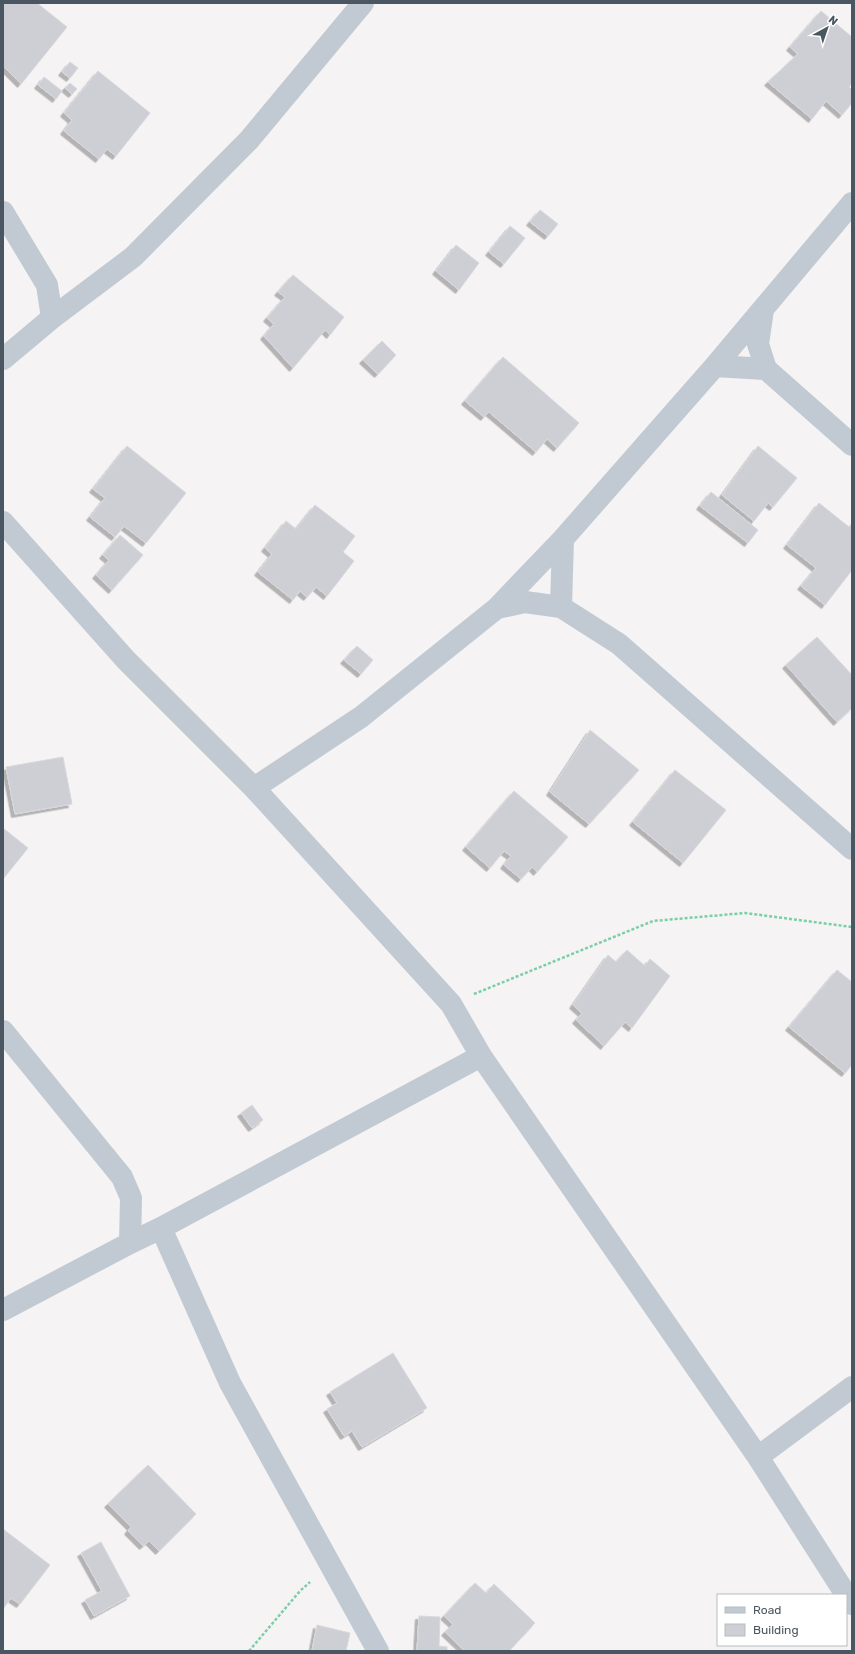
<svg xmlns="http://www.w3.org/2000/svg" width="855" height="1654" font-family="Rubik,sans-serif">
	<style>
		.building { fill: #cdcfd5; stroke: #d7d9de; filter: url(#shadow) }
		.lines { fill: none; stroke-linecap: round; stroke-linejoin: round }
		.path { stroke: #7ad0a6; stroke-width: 2.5; stroke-dasharray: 3 2; stroke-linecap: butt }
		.minor { stroke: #c1cad2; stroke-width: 22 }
	</style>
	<defs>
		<filter id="shadow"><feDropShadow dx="-3.5" dy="3.5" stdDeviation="0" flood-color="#0004"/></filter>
	</defs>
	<rect width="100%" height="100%" fill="#f5f3f3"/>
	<!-- building -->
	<path class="building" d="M 3,3 L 37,3 L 67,27 L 21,84 L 3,66 Z
		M 821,11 L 852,37 L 852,83 L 849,87 L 852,90 L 852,103 L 842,115 L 826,101 L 812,119 L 768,82 L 798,54 L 790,47 Z
		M 70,62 L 78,68 L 70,78 L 62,72 Z
		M 98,71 L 150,113 L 116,156 L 107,149 L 99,159 L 64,131 L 72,120 L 64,113 Z
		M 44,77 L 62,91 L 56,99 L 38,85 Z
		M 70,83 L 77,89 L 72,94 L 65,88 Z
		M 540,210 L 558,224 L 548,236 L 530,222 Z
		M 510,226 L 525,238 L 504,264 L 489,252 Z
		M 456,245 L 479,263 L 459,290 L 436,271 Z
		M 293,275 L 344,317 L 330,335 L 325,330 L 293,368 L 264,336 L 274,324 L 267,318 L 285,297 L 278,292 Z
		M 382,341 L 396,355 L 378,374 L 363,360 Z
		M 503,357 L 579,423 L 557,448 L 547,439 L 536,452 L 489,412 L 484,417 L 465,401 Z
		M 127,446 L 186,493 L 146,543 L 124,526 L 115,537 L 90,517 L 105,498 L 93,489 Z
		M 758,446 L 797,478 L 773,507 L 768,503 L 754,521 L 722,495 Z
		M 711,492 L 758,530 L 748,543 L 700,506 Z
		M 819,503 L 849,527 L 852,523 L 852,570 L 825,605 L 801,586 L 816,568 L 787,545 Z
		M 315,505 L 355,536 L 343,552 L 354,561 L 327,596 L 316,587 L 307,597 L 300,591 L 293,600 L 258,572 L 272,554 L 265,548 L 286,521 L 296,529 Z
		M 120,535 L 143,555 L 112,590 L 96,575 L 109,560 L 103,555 Z
		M 817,637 L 852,675 L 852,708 L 837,722 L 786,665 Z
		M 357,646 L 373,660 L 361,674 L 344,660 Z
		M 590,730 L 639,770 L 589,824 L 550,792 Z
		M 63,757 L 72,804 L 15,814 L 6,767 Z
		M 675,770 L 726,810 L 683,863 L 633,822 Z
		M 514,791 L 568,837 L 537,872 L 532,867 L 521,879 L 504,865 L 511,856 L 504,851 L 490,868 L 466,847 Z
		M 3,828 L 28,848 L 3,879 Z
		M 627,950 L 645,966 L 650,959 L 670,976 L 632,1028 L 625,1022 L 604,1046 L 576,1020 L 582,1013 L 573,1005 L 608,955 L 616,962 Z
		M 837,970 L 852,982 L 852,1065 L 845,1073 L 789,1027 Z
		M 252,1105 L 263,1120 L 252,1128 L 241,1113 Z
		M 393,1353 L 427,1408 L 362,1447 L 352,1431 L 344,1436 L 327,1409 L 337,1403 L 330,1392 Z
		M 148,1465 L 196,1514 L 159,1551 L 149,1541 L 143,1546 L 128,1531 L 131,1527 L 108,1504 Z
		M 3,1529 L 50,1565 L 20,1604 L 11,1598 L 3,1609 Z
		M 101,1542 L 130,1596 L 94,1616 L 85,1600 L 102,1591 L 81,1553 Z
		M 475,1583 L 486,1593 L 494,1584 L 535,1623 L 509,1651 L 465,1651 L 445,1632 L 453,1624 L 444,1616 Z
		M 419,1616 L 440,1617 L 439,1646 L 447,1647 L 447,1651 L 417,1651 Z
		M 317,1625 L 350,1633 L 346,1651 L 312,1651 Z"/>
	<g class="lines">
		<!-- path -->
		<path class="path" d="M 474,994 L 653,921 L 745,913 L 852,927
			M 249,1651 L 300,1591 L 310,1582"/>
		<!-- minor -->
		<path class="minor" d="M 3,212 L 47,285 L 52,318
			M 763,310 L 758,344 L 766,369 L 852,445
			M 3,359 L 52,318 L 133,257 L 249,140 L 363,3
			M 715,366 L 766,369
			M 3,522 L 126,660 L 254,788 L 451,1004 L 481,1056 L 758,1457 L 852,1604
			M 561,607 L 563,539
			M 497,608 L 525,602 L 561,607 L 619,644 L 852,849
			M 254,788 L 361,717 L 497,608 L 563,539 L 715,366 L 852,203
			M 3,1031 L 122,1177 L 131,1198 L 130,1243
			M 161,1228 L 230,1383 L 378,1651
			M 3,1310 L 130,1243 L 161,1228 L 481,1056
			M 758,1457 L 852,1387"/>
	</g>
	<!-- border -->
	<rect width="855" height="1654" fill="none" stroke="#4a5661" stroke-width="8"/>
	<!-- legend -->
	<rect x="717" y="1594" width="130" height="52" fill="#ffffff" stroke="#b7bbc0"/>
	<rect x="725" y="1607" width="20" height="6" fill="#c1cad2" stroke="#b7bbc0"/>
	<text x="753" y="1614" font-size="12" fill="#4a5661">Road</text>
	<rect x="725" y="1624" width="20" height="12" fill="#cdcfd5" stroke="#b7bbc0"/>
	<text x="753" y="1634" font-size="12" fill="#4a5661">Building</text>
	<!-- north arrow -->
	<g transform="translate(827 28) rotate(40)" stroke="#ffffff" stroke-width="3" paint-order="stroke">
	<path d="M0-3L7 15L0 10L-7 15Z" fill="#4a5661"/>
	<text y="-6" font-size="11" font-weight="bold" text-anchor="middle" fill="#4a5661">N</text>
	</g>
</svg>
